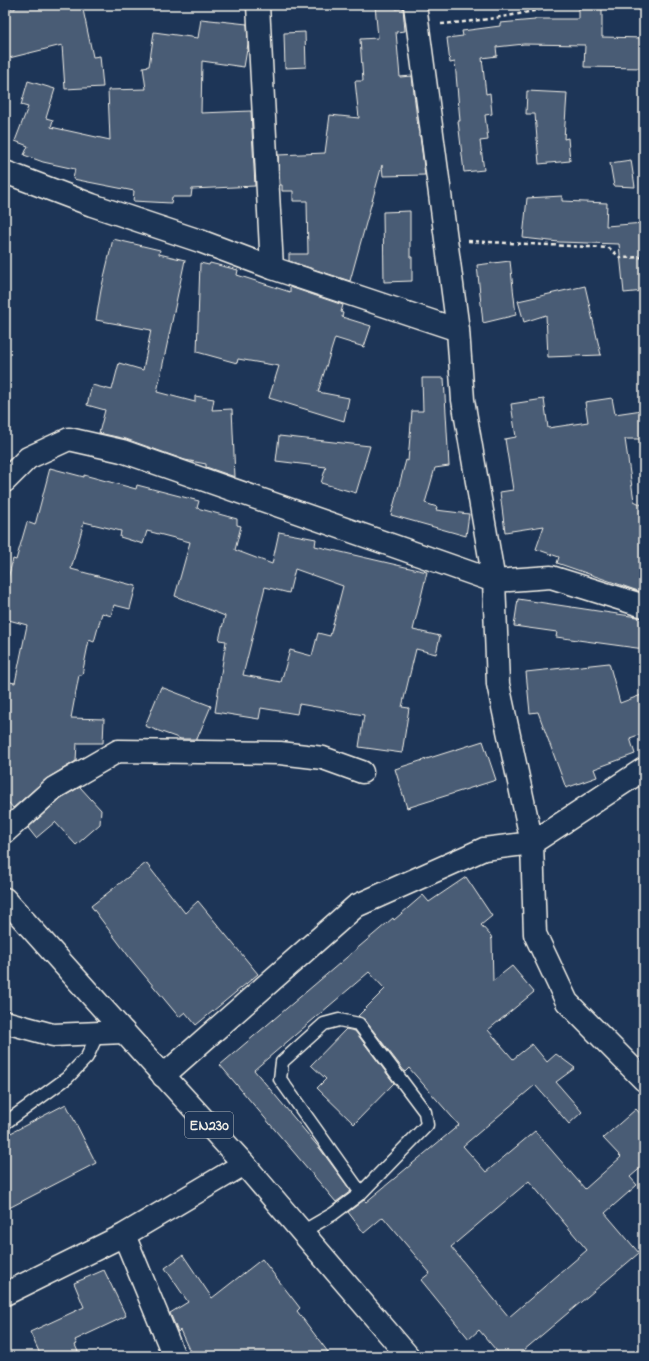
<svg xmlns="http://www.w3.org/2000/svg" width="649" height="1361" font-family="'Indie Flower',sans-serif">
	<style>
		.building { fill: #485b74; stroke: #f4f1e8; fill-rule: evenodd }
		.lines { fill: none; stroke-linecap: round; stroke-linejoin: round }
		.service-casing { stroke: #f4f1e8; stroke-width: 15 }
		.minor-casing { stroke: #f4f1e8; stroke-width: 25 }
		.primary-casing { stroke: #f4f1e8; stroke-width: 25 }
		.path { stroke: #f4f1e8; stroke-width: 2.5; stroke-dasharray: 4 3; stroke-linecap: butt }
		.service { stroke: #1d3557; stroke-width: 12 }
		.minor { stroke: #1d3557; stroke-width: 22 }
		.primary { stroke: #1d3557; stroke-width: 22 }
		.labels { text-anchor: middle; stroke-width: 3; stroke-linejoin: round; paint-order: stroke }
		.shield { fill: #1d3557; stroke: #b4b9bc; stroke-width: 1 }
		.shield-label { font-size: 15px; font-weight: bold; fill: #f4f1e8 }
	</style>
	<rect width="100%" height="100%" fill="#1d3557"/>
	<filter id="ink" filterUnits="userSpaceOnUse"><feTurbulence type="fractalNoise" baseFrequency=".025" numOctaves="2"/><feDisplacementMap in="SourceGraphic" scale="8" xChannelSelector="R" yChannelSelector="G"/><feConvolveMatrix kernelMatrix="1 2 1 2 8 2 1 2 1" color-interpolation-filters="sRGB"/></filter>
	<g filter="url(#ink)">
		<!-- building -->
		<path class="building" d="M 15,5 L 82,5 L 93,57 L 100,56 L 103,87 L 65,89 L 62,45 L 5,59 L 5,8 L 15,9 Z
			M 375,5 L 396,5 L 396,9 L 403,8 L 405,31 L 396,32 L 400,77 L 412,76 L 419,136 L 420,136 L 425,175 L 383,176 L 382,165 L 350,281 L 289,261 L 289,254 L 308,254 L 307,201 L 293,201 L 293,191 L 282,191 L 282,185 L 280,185 L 278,155 L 325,153 L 330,115 L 359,118 L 355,81 L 363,81 L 360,39 L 378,38 Z
			M 579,5 L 602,6 L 602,37 L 644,38 L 644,68 L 584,67 L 585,45 L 524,44 L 496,47 L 497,56 L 482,58 L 486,94 L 490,93 L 492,114 L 485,115 L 488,140 L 480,141 L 484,170 L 464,172 L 458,121 L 460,121 L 455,62 L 450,63 L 447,38 L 463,36 L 462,31 L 500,26 L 500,23 L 535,20 L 535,19 L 579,19 Z
			M 201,19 L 247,24 L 248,44 L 244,67 L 202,61 L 201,113 L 251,111 L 255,186 L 192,189 L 191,197 L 172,197 L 171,203 L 133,201 L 134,191 L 73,179 L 75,169 L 43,162 L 24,155 L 28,146 L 15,141 L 28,107 L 21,105 L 28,81 L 55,89 L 46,118 L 53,120 L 51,127 L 110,140 L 108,90 L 146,89 L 143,67 L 149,66 L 154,32 L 198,38 Z
			M 305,32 L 306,67 L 285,68 L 284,33 Z
			M 527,91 L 567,93 L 564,139 L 568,138 L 570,161 L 539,164 L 535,114 L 526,114 Z
			M 631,160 L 635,187 L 614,186 L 610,163 Z
			M 562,196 L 562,201 L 607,203 L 606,226 L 644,223 L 644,291 L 624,293 L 619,244 L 559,242 L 523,238 L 527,198 Z
			M 410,211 L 410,257 L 412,257 L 412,281 L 384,282 L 383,212 Z
			M 113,239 L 160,250 L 159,254 L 185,260 L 157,392 L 195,402 L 195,396 L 214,399 L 212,410 L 232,409 L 235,477 L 206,467 L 206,464 L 185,460 L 126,439 L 99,433 L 105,410 L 87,405 L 92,385 L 112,390 L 119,363 L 143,370 L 151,330 L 96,320 L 101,290 Z
			M 510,261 L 516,315 L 483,323 L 477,265 Z
			M 200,263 L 209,265 L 210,263 L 238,270 L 237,275 L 290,292 L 290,287 L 343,305 L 341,312 L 343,313 L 342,317 L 371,326 L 364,347 L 335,338 L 318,392 L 349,398 L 344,421 L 269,398 L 279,366 L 238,359 L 237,363 L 197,352 Z
			M 585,286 L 601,355 L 548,357 L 546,315 L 524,322 L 518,301 Z
			M 422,378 L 444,378 L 449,466 L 435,468 L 425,503 L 437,507 L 436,510 L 469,514 L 466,536 L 391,515 L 406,460 L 408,461 L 412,411 L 423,411 Z
			M 612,398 L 615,414 L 642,410 L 642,439 L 625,439 L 634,501 L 644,506 L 644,593 L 557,563 L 559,557 L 536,549 L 544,526 L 505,532 L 500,492 L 513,490 L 505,439 L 516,437 L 511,404 L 544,399 L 548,428 L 588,422 L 585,402 Z
			M 279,436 L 370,446 L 356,493 L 321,483 L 326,467 L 276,461 Z
			M 50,468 L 84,477 L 84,475 L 136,489 L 137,485 L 199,501 L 197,508 L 237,519 L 237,525 L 241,526 L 235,550 L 272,564 L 279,532 L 316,539 L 315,546 L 427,572 L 413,630 L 440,636 L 436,654 L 416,649 L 402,707 L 409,708 L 402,753 L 359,747 L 364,715 L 299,704 L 297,714 L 261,708 L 259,719 L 215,712 L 226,641 L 219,640 L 225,616 L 175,596 L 190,542 L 147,531 L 143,544 L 120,537 L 121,531 L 84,522 L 71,569 L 136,586 L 130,609 L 114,605 L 111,616 L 102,613 L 94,642 L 89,640 L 82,675 L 79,675 L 71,718 L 104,719 L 103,743 L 77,743 L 76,761 L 46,779 L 13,808 L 5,798 L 5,681 L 15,683 L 27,625 L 5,619 L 5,590 L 13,559 L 16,560 L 27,522 L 35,525 ZM 295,569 L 343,586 L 330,636 L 318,633 L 312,656 L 290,650 L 281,682 L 243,675 L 265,587 L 289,593 Z
			M 518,599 L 644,618 L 644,649 L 556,637 L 557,632 L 514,626 Z
			M 609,663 L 620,703 L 644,694 L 644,733 L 630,738 L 635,754 L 594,769 L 597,777 L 566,788 L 538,712 L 530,713 L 526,672 Z
			M 161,687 L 211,706 L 197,739 L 181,739 L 145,726 Z
			M 483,741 L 496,780 L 407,808 L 395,769 Z
			M 80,787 L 101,810 L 100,824 L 76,845 L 55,822 L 36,838 L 28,828 L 61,798 Z
			M 146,863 L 185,913 L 198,901 L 258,974 L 196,1025 L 185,1012 L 179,1017 L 130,958 L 91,906 Z
			M 466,877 L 492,916 L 481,925 L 491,936 L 492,940 L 493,981 L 512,966 L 534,992 L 488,1030 L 513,1059 L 532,1044 L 547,1062 L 556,1054 L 575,1068 L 556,1082 L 582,1112 L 569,1124 L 535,1085 L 463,1146 L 486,1172 L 535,1131 L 585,1189 L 621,1157 L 603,1138 L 636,1109 L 644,1118 L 644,1165 L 630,1177 L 637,1185 L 605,1213 L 639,1253 L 517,1356 L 501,1356 L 479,1330 L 469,1339 L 421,1280 L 430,1273 L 383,1217 L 364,1233 L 348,1212 L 364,1200 L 366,1202 L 459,1125 L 409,1068 L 405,1072 L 365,1020 L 358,1016 L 385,989 L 369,972 L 254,1070 L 321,1150 L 351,1191 L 336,1202 L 220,1065 L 393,918 L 394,920 L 423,895 L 429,902 ZM 529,1181 L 587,1250 L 509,1317 L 451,1247 Z
			M 346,1029 L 355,1031 L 394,1083 L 354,1124 L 317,1088 L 326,1079 L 311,1065 Z
			M 66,1104 L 96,1163 L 5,1210 L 5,1136 Z
			M 183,1255 L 212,1298 L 262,1259 L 300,1308 L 297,1311 L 331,1356 L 192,1356 L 180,1330 L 178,1332 L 170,1313 L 188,1302 L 165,1268 Z
			M 104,1270 L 126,1316 L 75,1340 L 77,1344 L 75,1345 L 80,1356 L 41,1356 L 30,1332 L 84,1307 L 74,1283 Z"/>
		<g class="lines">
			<!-- service casing -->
			<g class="service-casing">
				<path id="service" d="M 5,1123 L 67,1078 L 87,1057 L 98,1033
					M 302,1232 L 333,1214 L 361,1193 L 427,1125 L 425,1112 L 359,1024 L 339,1020 L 324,1024 L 282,1062 L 280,1079 L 361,1193"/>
			</g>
			<!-- minor casing -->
			<g class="minor-casing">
				<path id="minor" d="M 258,5 L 272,268
					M 415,5 L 458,330 L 463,400 L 494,581 L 498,684 L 532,843 L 535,934 L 567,1002 L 644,1080
					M 5,172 L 92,205 L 200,241 L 272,268 L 458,330
					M 5,481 L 28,458 L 69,439 L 122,451 L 494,581 L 551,577 L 644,606
					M 5,832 L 54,788 L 118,751 L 280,753 L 323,758 L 362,772
					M 5,1022 L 53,1035 L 124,1032
					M 163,1076 L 356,906 L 484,849 L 532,843 L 644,769
					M 124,1235 L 174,1356
					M 5,1294 L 124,1235 L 244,1164"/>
			</g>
			<!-- primary casing -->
			<g class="primary-casing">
				<path id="primary" d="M 5,899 L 124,1032 L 244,1164 L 408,1356"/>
			</g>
			<!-- path -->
			<path class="path" d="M 441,24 C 481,21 520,15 559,5
				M 468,241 L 609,248 L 621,258 L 644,257"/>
			<!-- service -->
			<use href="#service" class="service"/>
			<!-- minor -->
			<use href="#minor" class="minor"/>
			<!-- primary -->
			<use href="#primary" class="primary"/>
		</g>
	</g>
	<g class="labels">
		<!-- shield labels -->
		<rect class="shield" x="185" y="1112" width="48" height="26" rx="3"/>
		<g class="shield-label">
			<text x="209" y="1130">EN230</text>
		</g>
	</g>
	<!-- margin -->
	<rect width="649" height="1361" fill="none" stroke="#1d3557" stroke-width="20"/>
	<rect x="10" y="10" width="629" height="1341" fill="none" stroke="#f4f1e8" stroke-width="1.5" filter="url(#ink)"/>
</svg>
